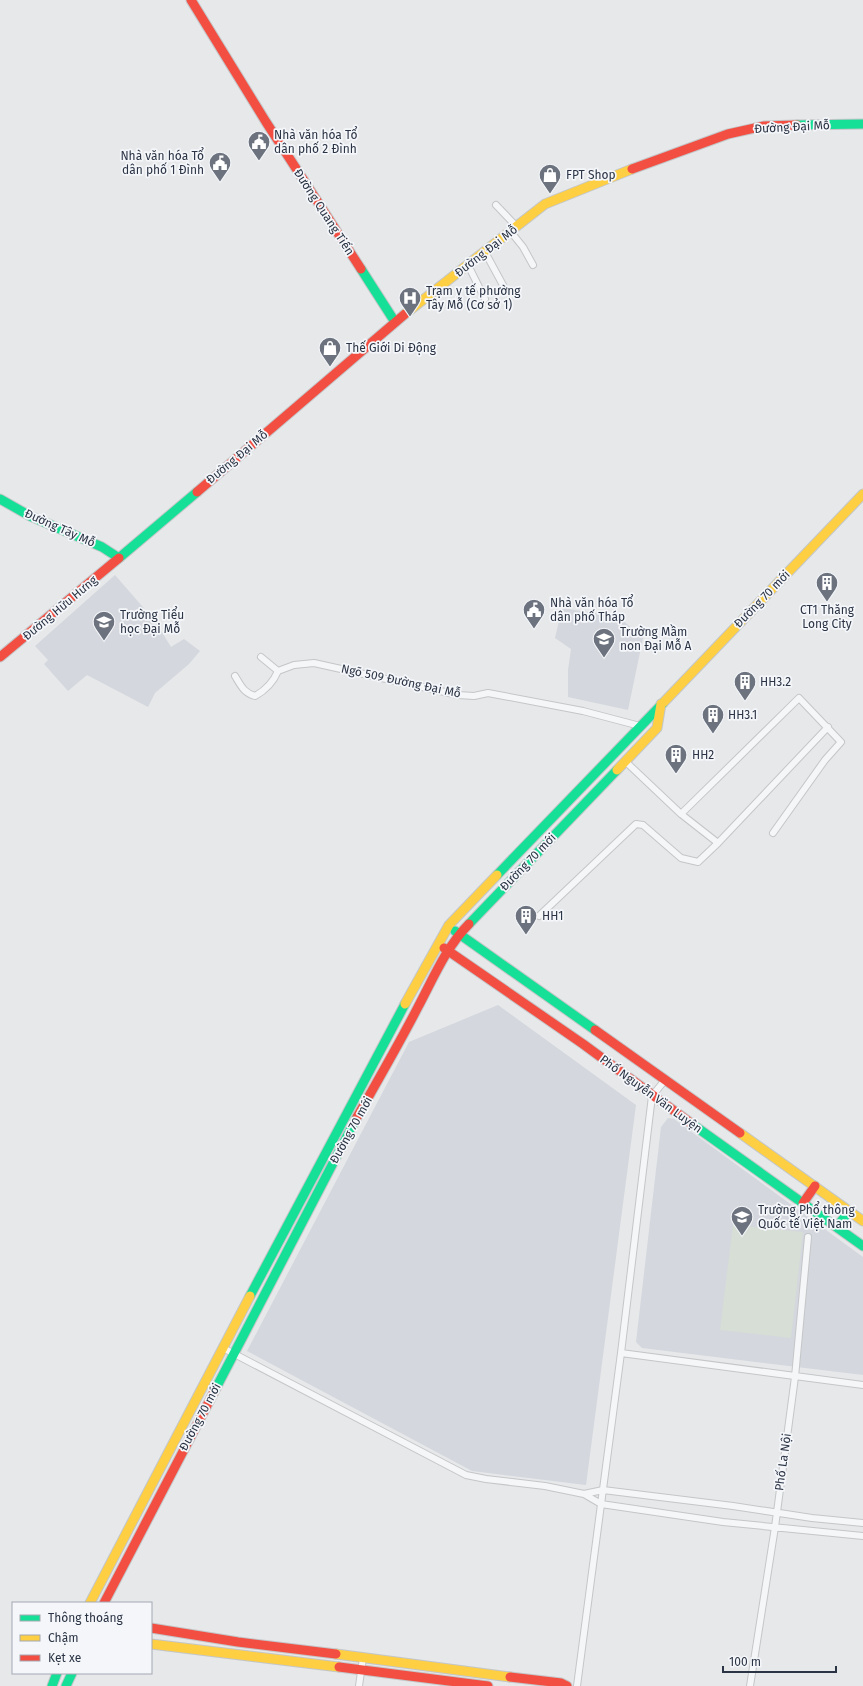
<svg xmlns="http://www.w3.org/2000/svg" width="863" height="1686" font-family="'Fira Sans',sans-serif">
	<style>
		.built { fill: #d4d7dd }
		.pitch { fill: #d6ded6 }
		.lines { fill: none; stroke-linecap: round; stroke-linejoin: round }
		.street-casing { stroke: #c4c6c8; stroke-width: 8 }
		.fast-casing { stroke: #c4c6c8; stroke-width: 11 }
		.slow-casing { stroke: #c4c6c8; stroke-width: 11 }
		.jam-casing { stroke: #c4c6c8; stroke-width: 11 }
		.street { stroke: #f5f6f7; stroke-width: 6 }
		.fast { stroke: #16e098; stroke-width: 9 }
		.slow { stroke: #ffcf43; stroke-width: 9 }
		.jam { stroke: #f24e42; stroke-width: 9 }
		.labels { text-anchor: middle; stroke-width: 3.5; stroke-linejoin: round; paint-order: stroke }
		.street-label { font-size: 12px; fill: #2b3445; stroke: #f4f6f9 }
		.poi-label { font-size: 12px; fill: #2b3445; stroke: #f4f6f9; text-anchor: start }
	</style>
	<rect width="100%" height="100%" fill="#e6e8ea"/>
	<!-- built -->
	<path class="built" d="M 115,575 L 155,621 L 171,647 L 184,639 L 200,651 L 189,664 L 155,693 L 148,707 L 87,675 L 68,691 L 44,664 L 48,660 L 35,646 Z
		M 562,608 L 619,617 L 643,638 L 628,710 L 568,697 L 568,670 L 571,649 L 555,638 Z
		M 498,1005 L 636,1105 L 586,1485 L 472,1471 L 247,1351 L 409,1042 Z
		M 668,1118 L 674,1119 L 863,1257 L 863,1375 L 642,1348 L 636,1342 L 661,1127 Z"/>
	<!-- pitch -->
	<path class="pitch" d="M 733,1225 L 803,1232 L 791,1338 L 720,1330 Z"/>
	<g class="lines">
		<!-- street casing -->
		<g class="street-casing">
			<path id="street" d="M 496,205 L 517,227
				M 511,232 L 523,247 L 533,265
				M 485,252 L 504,287
				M 468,265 L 485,299
				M 261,657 L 278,671 L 294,665 L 314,663 L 458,695 L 474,696 L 488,693 L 583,711 L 640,726
				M 235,676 C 241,686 244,693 255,696 C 266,690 273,683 278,671
				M 625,761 L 681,814
				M 718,843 L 681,814 L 799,698 L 841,742 L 825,760 L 773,833
				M 539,916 L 636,824 L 643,825 L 681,858 L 698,862 L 718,843 L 828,727
				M 223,1348 L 466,1475 L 486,1479 L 545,1486 L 584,1494 L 601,1504 L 723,1522 L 863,1536
				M 621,1353 L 863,1385
				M 584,1494 L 603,1490 L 733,1506 L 812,1518 L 863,1523
				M 359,1686 L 363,1658
				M 577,1686 L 621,1353 L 652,1096 L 665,1080
				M 750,1686 L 775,1527 L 795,1377 L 808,1237"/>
		</g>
		<!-- fast casing -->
		<g class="fast-casing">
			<path id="fast" d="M 797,125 L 863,124
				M 361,269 L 395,322
				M 0,499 L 30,516 L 102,547 L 119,558 L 197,492
				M 497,875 L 663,703
				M 469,924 L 617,770
				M 455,931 L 595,1030
				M 692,1124 L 863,1246
				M 837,1227 L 849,1211
				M 250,1296 L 405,1004
				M 214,1392 L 357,1117
				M 52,1686 L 57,1673
				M 66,1686 L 72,1673"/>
		</g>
		<!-- slow casing -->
		<g class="slow-casing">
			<path id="slow" d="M 405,314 L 545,204 L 632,169
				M 663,703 L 863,494
				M 617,770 L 657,728 L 661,704
				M 405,1004 L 449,925 L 497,875
				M 740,1133 L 863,1221
				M 90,1603 L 250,1296
				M 151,1644 L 339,1667
				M 336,1654 L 510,1677"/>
		</g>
		<!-- jam casing -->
		<g class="jam-casing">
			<path id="jam" d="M 191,0 L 266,122 L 361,269
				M 632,169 L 728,134 L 764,126 L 797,125
				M 197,492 L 405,314
				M 0,657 L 119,558
				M 444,948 L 583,1044 L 692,1124
				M 595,1030 L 740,1133
				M 357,1117 C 378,1080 399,1044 418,1007 C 433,979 446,947 469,924
				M 803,1203 L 815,1186
				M 104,1603 L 214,1392
				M 151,1628 L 238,1642 L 336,1654
				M 339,1667 L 488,1686
				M 510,1677 L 561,1683 L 567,1686"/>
		</g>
		<!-- street -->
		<use href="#street" class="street"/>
		<!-- fast -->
		<use href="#fast" class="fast"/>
		<!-- slow -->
		<use href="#slow" class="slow"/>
		<!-- jam -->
		<use href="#jam" class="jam"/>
	</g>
	<!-- icons -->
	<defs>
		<g id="civic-pin" transform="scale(1.15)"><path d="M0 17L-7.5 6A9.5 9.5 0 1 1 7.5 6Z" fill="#6c737f" stroke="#f4f6f9"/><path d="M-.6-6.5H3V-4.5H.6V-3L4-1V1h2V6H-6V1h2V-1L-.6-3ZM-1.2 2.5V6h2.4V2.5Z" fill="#fff"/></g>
		<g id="shop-pin" transform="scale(1.15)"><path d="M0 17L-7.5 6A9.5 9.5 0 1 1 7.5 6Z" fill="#6c737f" stroke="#f4f6f9"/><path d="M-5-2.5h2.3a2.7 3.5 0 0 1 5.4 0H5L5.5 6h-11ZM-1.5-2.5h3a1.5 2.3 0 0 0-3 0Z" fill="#fff"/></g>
		<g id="hospital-pin" transform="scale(1.15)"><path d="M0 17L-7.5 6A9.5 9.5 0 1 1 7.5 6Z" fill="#6c737f" stroke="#f4f6f9"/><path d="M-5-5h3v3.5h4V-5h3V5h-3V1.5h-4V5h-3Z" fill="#fff"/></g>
		<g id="building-pin" transform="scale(1.15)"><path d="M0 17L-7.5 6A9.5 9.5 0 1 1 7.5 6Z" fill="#6c737f" stroke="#f4f6f9"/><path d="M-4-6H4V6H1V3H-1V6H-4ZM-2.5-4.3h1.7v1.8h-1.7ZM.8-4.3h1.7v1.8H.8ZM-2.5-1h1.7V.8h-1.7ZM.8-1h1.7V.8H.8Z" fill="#fff"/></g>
		<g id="school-pin" transform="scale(1.15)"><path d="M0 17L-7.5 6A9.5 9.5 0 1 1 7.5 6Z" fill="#6c737f" stroke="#f4f6f9"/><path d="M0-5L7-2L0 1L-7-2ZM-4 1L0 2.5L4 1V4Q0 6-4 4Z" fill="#fff"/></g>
	</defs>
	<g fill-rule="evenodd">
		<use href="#civic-pin" x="259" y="142"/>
		<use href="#civic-pin" x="220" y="163"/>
		<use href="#shop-pin" x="550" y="175"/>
		<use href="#hospital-pin" x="410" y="298"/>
		<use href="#shop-pin" x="330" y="348"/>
		<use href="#building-pin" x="827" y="583"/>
		<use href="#civic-pin" x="534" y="610"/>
		<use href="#school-pin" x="104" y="622"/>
		<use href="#school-pin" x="604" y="639"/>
		<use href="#building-pin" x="745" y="682"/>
		<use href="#building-pin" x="713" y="715"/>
		<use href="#building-pin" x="676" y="755"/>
		<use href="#building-pin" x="526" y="916"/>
		<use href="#school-pin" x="742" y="1217"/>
	</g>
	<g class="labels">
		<!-- street labels -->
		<g class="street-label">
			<text transform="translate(792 127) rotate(-3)" y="4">Đường Đại Mỗ</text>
			<text transform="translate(324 212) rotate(57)" y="4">Đường Quang Tiến</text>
			<text transform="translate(486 251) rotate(-38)" y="4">Đường Đại Mỗ</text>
			<text transform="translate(237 457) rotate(-40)" y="4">Đường Đại Mỗ</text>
			<text transform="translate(60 528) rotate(24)" y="4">Đường Tây Mỗ</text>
			<text transform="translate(762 599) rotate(-46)" y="4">Đường 70 mới</text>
			<text transform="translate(60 608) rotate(-40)" y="4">Đường Hữu Hưng</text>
			<text transform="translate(401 681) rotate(12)" y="4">Ngõ 509 Đường Đại Mỗ</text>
			<text transform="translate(528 862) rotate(-46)" y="4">Đường 70 mới</text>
			<text transform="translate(651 1094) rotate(36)" y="4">Phố Nguyễn Văn Luyện</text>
			<text transform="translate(351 1130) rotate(-61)" y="4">Đường 70 mới</text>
			<text transform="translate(200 1417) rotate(-62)" y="4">Đường 70 mới</text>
			<text transform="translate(783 1462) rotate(-82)" y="4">Phố La Nội</text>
		</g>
		<!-- poi labels -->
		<g class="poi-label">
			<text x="274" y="139">Nhà văn hóa Tổ<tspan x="274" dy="14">dân phố 2 Đình</tspan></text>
			<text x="204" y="160" text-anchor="end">Nhà văn hóa Tổ<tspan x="204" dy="14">dân phố 1 Đình</tspan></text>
			<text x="566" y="179">FPT Shop</text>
			<text x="426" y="295">Trạm y tế phường<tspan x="426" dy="14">Tây Mỗ (Cơ sở 1)</tspan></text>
			<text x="346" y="352">Thế Giới Di Động</text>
			<text x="550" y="607">Nhà văn hóa Tổ<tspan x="550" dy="14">dân phố Tháp</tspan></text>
			<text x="827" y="614" text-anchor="middle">CT1 Thăng<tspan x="827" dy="14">Long City</tspan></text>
			<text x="120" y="619">Trường Tiểu<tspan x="120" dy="14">học Đại Mỗ</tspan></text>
			<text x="620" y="636">Trường Mầm<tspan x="620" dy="14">non Đại Mỗ A</tspan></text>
			<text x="760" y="686">HH3.2</text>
			<text x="728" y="719">HH3.1</text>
			<text x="692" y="759">HH2</text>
			<text x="542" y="920">HH1</text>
			<text x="758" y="1214">Trường Phổ thông<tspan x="758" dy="14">Quốc tế Việt Nam</tspan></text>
		</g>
	</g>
	<!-- legend -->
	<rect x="12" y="1602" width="140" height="72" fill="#f4f6f9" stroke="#a4a8b1"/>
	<rect x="20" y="1615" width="20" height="6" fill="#16e098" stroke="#a4a8b1"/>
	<text x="48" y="1622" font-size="12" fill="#2b3445">Thông thoáng</text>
	<rect x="20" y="1635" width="20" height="6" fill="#ffcf43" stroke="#a4a8b1"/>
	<text x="48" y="1642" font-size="12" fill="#2b3445">Chậm</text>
	<rect x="20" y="1655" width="20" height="6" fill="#f24e42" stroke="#a4a8b1"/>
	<text x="48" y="1662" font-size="12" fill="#2b3445">Kẹt xe</text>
	<!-- scale -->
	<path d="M723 1666v6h113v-6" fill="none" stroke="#2b3445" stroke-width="2"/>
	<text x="729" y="1666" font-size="12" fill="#2b3445" stroke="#f4f6f9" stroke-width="3" paint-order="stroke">100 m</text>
</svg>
